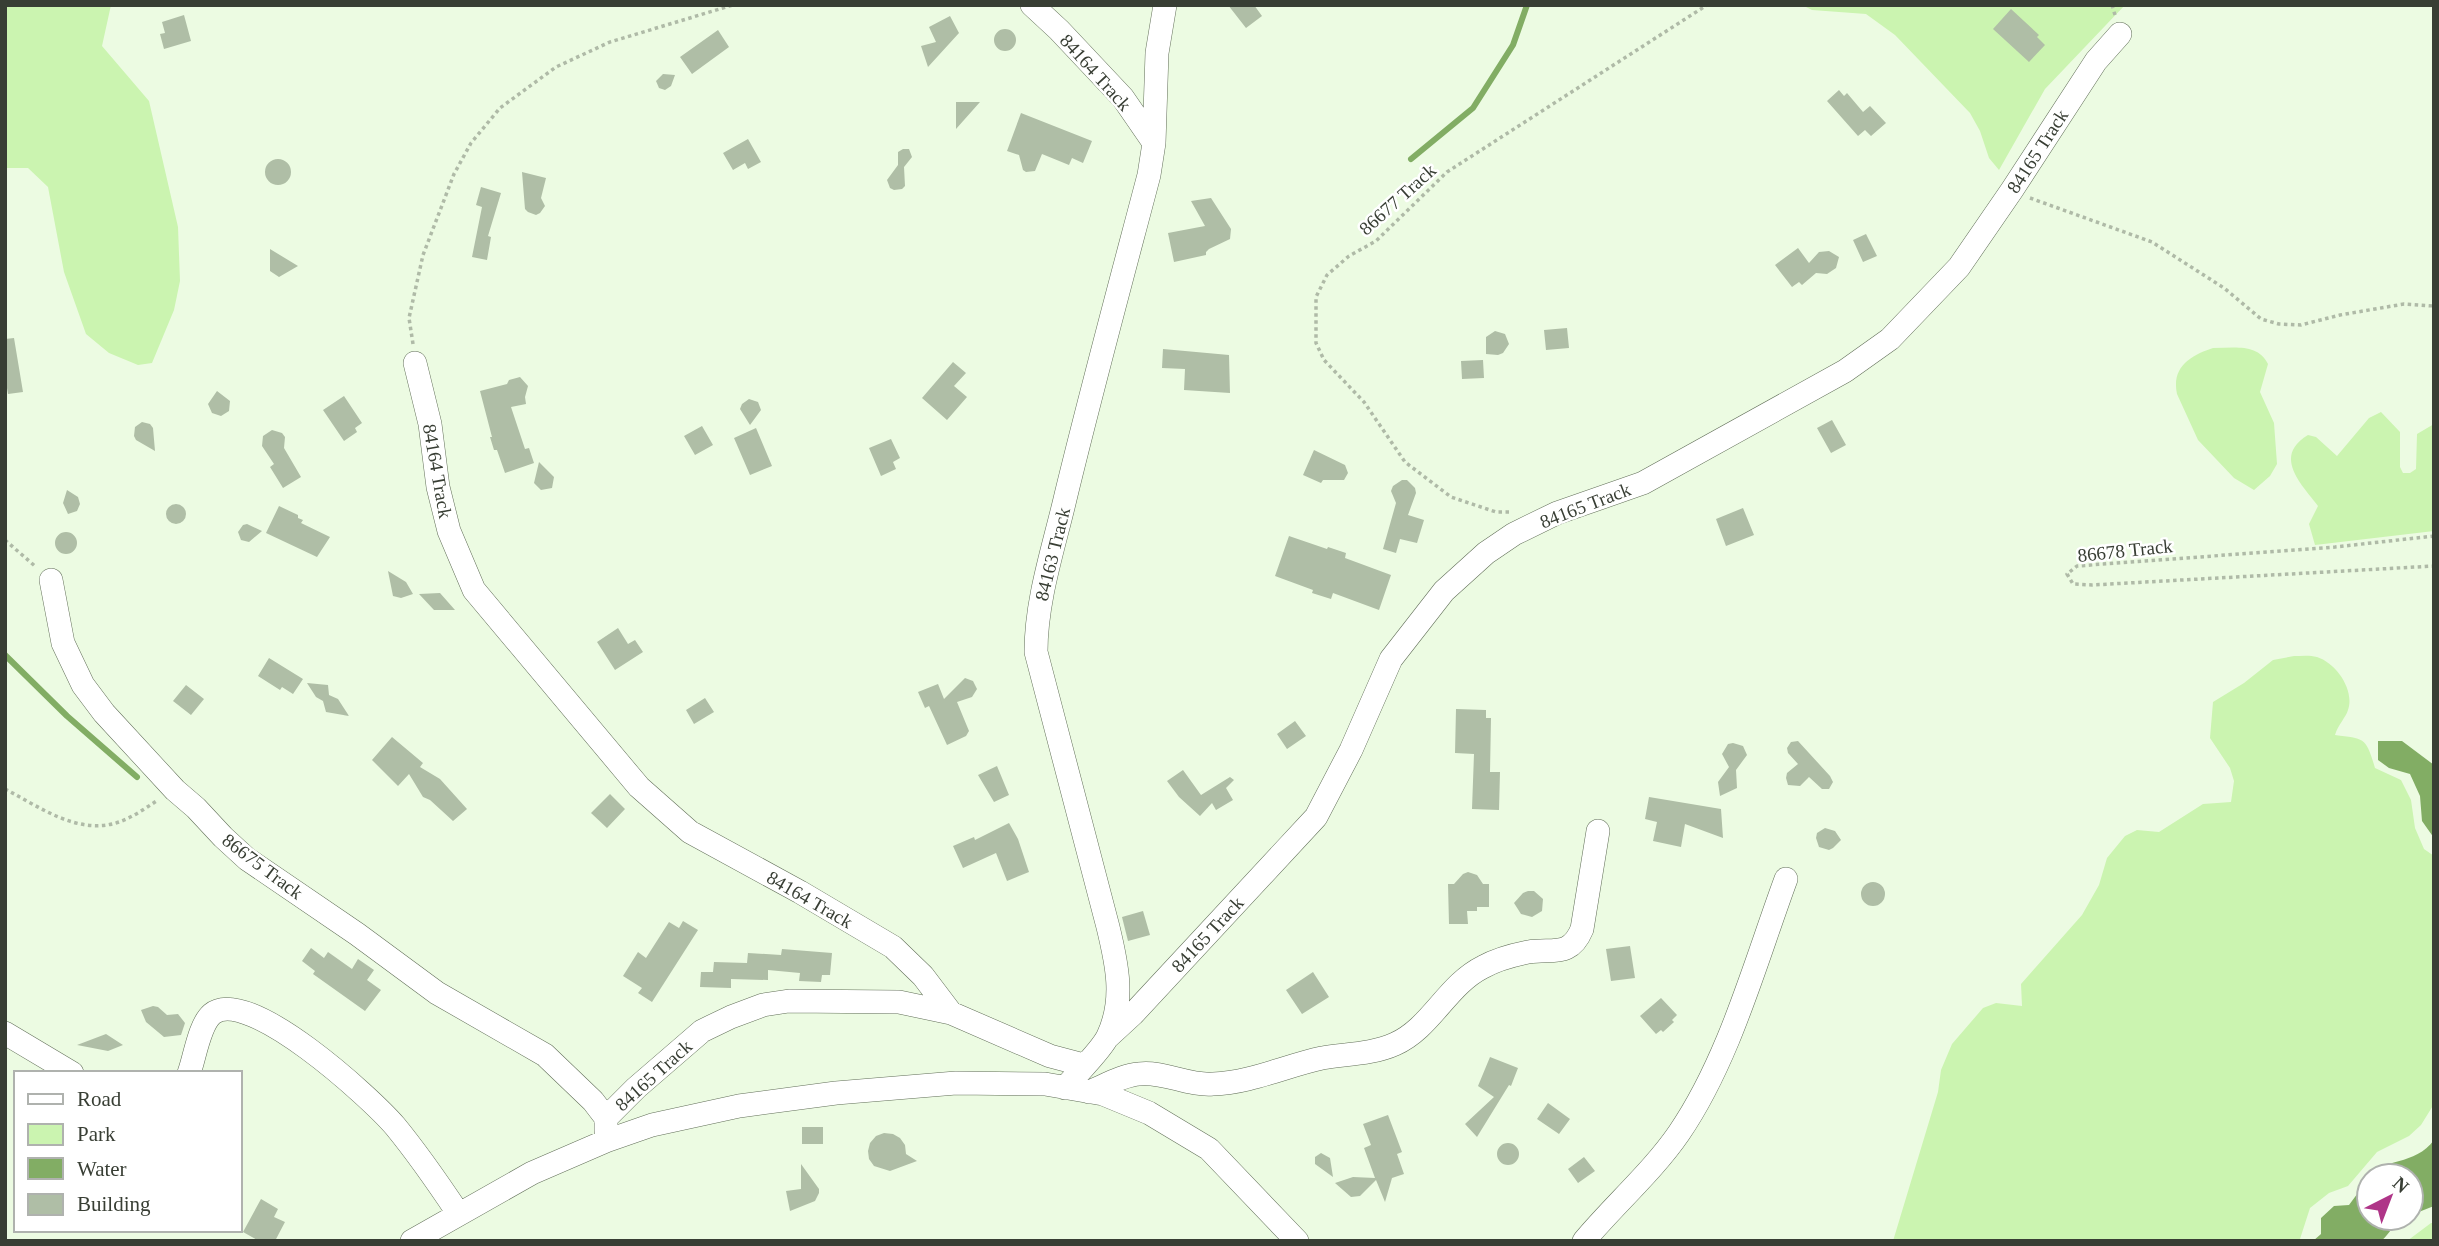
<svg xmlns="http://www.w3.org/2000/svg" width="2439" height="1246" font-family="'Times New Roman',serif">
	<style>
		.green { fill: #cbf4b0 }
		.water { fill: #82ad64 }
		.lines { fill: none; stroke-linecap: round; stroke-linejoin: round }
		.stream { stroke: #82ad64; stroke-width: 6 }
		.building { fill: #afbea6 }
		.minor-casing { stroke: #626f59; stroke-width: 24 }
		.path { stroke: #afbaa7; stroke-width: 3.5; stroke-dasharray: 3.5 3.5; stroke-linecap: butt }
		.minor { stroke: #fff; stroke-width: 23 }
		.labels { text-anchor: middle; stroke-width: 5; stroke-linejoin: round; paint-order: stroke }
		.street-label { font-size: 19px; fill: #383e34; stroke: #fff }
	</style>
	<rect width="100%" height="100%" fill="#ecfbe2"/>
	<!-- green -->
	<path class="green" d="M 5,5 L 111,5 L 102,46 L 149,101 L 178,227 L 180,281 L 174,310 L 152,363 L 138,365 L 109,353 L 86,334 L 64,272 L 48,187 L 28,168 L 5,168 Z
		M 1802,5 L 2125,5 L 2045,89 L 1999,170 L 1989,158 L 1980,131 L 1970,113 L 1895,35 L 1866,14 L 1812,10 Z
		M 2213,348 C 2234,348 2258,343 2268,364 L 2260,392 L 2274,423 L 2277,464 L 2270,476 L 2254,490 L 2234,478 L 2198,440 L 2177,394 C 2171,366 2192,355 2213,348 Z
		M 2381,412 L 2400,432 L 2400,467 L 2403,473 L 2410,473 L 2416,469 L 2417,434 L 2434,424 L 2434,531 L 2315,545 L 2309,524 L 2318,506 C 2300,483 2273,456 2308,435 L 2316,437 L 2337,456 L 2369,418 Z
		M 2294,656 C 2301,656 2310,655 2317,657 C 2336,663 2355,690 2348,710 C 2346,717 2338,725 2335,735 C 2365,739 2366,737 2375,768 L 2401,780 L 2411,800 L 2415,828 L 2424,849 L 2434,856 L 2434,1104 L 2421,1125 L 2409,1136 L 2377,1152 L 2348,1186 L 2329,1193 L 2310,1208 L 2300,1239 L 2297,1241 L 1893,1241 L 1938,1092 L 1941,1070 L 1952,1044 L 1983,1008 L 1996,1003 L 2022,1006 L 2021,984 L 2082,915 L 2099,885 L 2107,858 L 2125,836 L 2137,830 L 2159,832 L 2203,804 L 2231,802 L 2234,781 L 2230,768 L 2210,738 L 2213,702 L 2244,683 L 2273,660 Z
		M 2431,1223 L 2434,1223 L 2434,1241 L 2407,1241 Z"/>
	<!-- water -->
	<path class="water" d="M 2378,741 L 2402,741 L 2434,765 L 2434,838 L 2422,821 L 2420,796 L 2410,774 L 2389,768 L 2378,760 Z
		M 2434,1140 L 2434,1206 L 2411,1215 L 2411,1176 L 2370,1176 C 2382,1158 2415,1166 2434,1140 Z
		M 2369,1178 L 2369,1218 L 2404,1218 C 2394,1222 2390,1234 2381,1241 L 2313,1241 L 2321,1234 L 2321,1218 L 2334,1206 L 2349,1205 Z"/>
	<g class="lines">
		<!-- stream -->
		<path class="stream" d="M 1411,159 L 1473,108 L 1513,45 L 1527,5
			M 5,655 L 67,716 L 137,777"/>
	</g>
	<!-- building -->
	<path class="building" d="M 1228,5 L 1254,5 L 1262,16 L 1246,28 Z
		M 2011,9 L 2039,35 L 2037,37 L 2045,45 L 2029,62 L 1993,29 Z
		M 184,15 L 191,41 L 164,49 L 160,34 L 165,33 L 162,22 Z
		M 950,16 L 959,33 L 928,67 L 921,46 L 936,42 L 929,27 Z
		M994 40a11 11 0 1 1 22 0a11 11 0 1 1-22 0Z
		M 718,30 L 729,47 L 692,74 L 680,57 Z
		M 663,74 L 675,75 L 671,86 L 665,90 L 659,88 L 656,81 Z
		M 1839,90 L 1844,96 L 1847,93 L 1863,112 L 1870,106 L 1886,123 L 1871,136 L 1865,130 L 1858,136 L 1827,101 Z
		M 956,102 L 980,102 L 956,129 Z
		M 1021,113 L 1092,141 L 1083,163 L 1072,158 L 1069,165 L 1042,154 L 1035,171 L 1026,172 L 1023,170 L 1019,155 L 1007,151 Z
		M 748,139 L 761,162 L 748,169 L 745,163 L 733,170 L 723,153 Z
		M 903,149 L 909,149 L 912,157 L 904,167 L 905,186 L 902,189 L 894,190 L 890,188 L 887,180 L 898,165 L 898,152 Z
		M265 172a13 13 0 1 1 26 0a13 13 0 1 1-26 0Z
		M 522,172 L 546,178 L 541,198 L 545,206 L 540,213 L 536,215 L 528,212 L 525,209 Z
		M 481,187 L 501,193 L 488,236 L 491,237 L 487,260 L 472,257 L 482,207 L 476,205 Z
		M 1211,198 L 1231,229 L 1230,239 L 1209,249 L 1206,252 L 1206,255 L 1174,262 L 1168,233 L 1205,226 L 1191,201 Z
		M 1866,234 L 1877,256 L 1863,262 L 1853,240 Z
		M 1798,248 L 1809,263 L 1819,252 L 1829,251 L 1839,257 L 1836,268 L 1827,274 L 1816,273 L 1802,285 L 1799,282 L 1792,287 L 1775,265 Z
		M 270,249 L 298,266 L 279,277 L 270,271 Z
		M 1567,328 L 1569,348 L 1546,350 L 1544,330 Z
		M 1495,331 L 1505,334 L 1509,344 L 1503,353 L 1498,355 L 1486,354 L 1486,337 Z
		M 14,338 L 23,392 L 8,394 L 5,376 L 5,339 Z
		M 1163,349 L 1229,355 L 1230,393 L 1184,390 L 1185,369 L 1162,368 Z
		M 1483,360 L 1484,378 L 1462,379 L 1461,361 Z
		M 953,362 L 966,373 L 954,386 L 967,397 L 947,420 L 922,398 Z
		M 520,377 L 528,386 L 525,397 L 526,404 L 511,407 L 525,449 L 529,448 L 534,463 L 505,473 L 497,450 L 494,450 L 490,437 L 492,437 L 480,391 L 507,384 L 509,380 Z
		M 217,391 L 230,401 L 229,411 L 221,416 L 212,413 L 208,404 Z
		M 344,396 L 362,423 L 355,428 L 357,432 L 344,441 L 323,410 Z
		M 749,399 L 758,402 L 761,410 L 750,425 L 740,409 L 742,404 Z
		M 1832,420 L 1846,445 L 1831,453 L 1817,428 Z
		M 142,422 L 150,424 L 153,428 L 155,451 L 136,440 L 134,436 L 135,427 Z
		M 702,426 L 713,445 L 695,455 L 684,436 Z
		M 756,428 L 772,466 L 750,475 L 734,438 Z
		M 272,430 L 282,433 L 285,437 L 284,448 L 301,477 L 283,488 L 270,467 L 274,464 L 262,446 L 263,436 Z
		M 891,439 L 900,458 L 893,462 L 896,469 L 881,476 L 869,448 Z
		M 1314,450 L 1345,465 L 1348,473 L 1344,480 L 1323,480 L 1321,483 L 1303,475 Z
		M 539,462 L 554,477 L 552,488 L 541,490 L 534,483 Z
		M 1402,480 L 1407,480 L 1415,488 L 1416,493 L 1408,515 L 1424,520 L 1417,543 L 1400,539 L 1396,553 L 1383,549 L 1396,503 L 1391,491 L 1393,486 Z
		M 67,490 L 78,497 L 80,504 L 77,511 L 68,514 L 63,503 Z
		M166 514a10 10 0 1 1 20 0a10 10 0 1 1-20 0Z
		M 279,506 L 298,515 L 298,518 L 303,520 L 301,523 L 330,537 L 317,557 L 266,533 Z
		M 1743,508 L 1754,535 L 1726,546 L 1716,519 Z
		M 247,524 L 262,531 L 249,542 L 241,540 L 238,532 L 243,525 Z
		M55 543a11 11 0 1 1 22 0a11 11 0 1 1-22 0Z
		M 1289,536 L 1327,549 L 1328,547 L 1346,553 L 1345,558 L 1391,575 L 1379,610 L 1333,593 L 1331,599 L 1312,593 L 1313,590 L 1275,576 Z
		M 388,571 L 406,582 L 413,594 L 401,598 L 393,596 Z
		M 440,593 L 455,610 L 434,610 L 419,594 Z
		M 618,628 L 628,644 L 635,640 L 643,652 L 615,670 L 597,642 Z
		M 269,658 L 303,679 L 293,694 L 282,687 L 280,690 L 258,676 Z
		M 965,678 L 973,681 L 977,689 L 972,697 L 957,702 L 969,731 L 966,736 L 947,745 L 929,706 L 925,708 L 918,692 L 938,684 L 944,699 Z
		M 307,683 L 328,685 L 329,695 L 338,699 L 349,716 L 326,712 L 323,701 L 316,697 Z
		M 186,685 L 204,699 L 191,715 L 173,701 Z
		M 705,698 L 714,712 L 694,724 L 686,710 Z
		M 1456,709 L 1486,710 L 1486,718 L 1491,718 L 1490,772 L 1500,772 L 1499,810 L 1472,809 L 1474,754 L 1455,753 Z
		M 1295,721 L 1306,736 L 1287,749 L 1277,734 Z
		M 392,737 L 423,763 L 420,767 L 440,779 L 467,809 L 453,821 L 430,800 L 423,797 L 409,774 L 398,786 L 372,760 Z
		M 1798,741 L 1830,776 L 1833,782 L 1829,789 L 1822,789 L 1809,777 L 1800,786 L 1788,785 L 1786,778 L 1787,773 L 1798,764 L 1788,753 L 1787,748 L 1791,742 Z
		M 1733,743 L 1743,746 L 1747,755 L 1736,770 L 1737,788 L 1720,796 L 1718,782 L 1729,767 L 1722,754 L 1728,744 Z
		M 997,766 L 1009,795 L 994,802 L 978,775 Z
		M 1183,770 L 1201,795 L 1230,777 L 1234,780 L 1226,788 L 1233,800 L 1216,810 L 1212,803 L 1200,816 L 1179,797 L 1167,781 Z
		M 610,794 L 625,809 L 607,828 L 591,813 Z
		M 1649,797 L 1721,809 L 1723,838 L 1685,824 L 1681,847 L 1653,841 L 1657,822 L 1645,819 Z
		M 1009,823 L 1018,839 L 1029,872 L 1007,881 L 996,853 L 963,868 L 953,846 L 974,837 L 975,840 Z
		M 1825,828 L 1835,831 L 1841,840 L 1833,848 L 1829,850 L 1819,847 L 1816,838 L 1817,833 Z
		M 1468,872 L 1477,875 L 1483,884 L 1489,884 L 1489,907 L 1477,907 L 1477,911 L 1467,911 L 1468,924 L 1449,924 L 1448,884 L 1454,884 L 1463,874 Z
		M1861 894a12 12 0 1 1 24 0a12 12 0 1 1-24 0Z
		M 1528,891 L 1534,891 L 1543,899 L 1542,911 L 1532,917 L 1521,914 L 1514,903 L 1523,893 Z
		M 1143,911 L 1150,935 L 1128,941 L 1122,917 Z
		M 683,921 L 698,930 L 652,1002 L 638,993 L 642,988 L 623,976 L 638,952 L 646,958 L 669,922 L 679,928 Z
		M 1630,946 L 1635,978 L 1611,981 L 1606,949 Z
		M 311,948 L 324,958 L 328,952 L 352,969 L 358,959 L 374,970 L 367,980 L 381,990 L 365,1011 L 313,974 L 315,971 L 302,961 Z
		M 782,949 L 832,953 L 830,975 L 822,975 L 821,982 L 799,981 L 800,973 L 768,970 L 768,980 L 731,979 L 731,988 L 700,987 L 701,972 L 713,972 L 714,962 L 747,963 L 748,953 L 781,955 Z
		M 1313,972 L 1329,997 L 1302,1014 L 1286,990 Z
		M 1661,998 L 1677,1015 L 1672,1020 L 1674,1022 L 1663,1032 L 1661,1030 L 1656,1034 L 1640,1016 Z
		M 153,1006 L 158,1007 L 167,1015 L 178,1014 L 185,1023 L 181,1035 L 164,1037 L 146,1022 L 141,1010 Z
		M 106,1034 L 123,1045 L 108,1051 L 77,1045 Z
		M 1490,1057 L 1518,1068 L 1511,1086 L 1509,1085 L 1477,1137 L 1465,1124 L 1494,1097 L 1478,1086 Z
		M 1548,1103 L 1570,1119 L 1559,1134 L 1537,1119 Z
		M 1388,1115 L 1402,1152 L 1397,1154 L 1404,1174 L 1392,1178 L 1385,1202 L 1376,1180 L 1360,1196 L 1351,1197 L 1335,1183 L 1353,1177 L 1375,1178 L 1364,1148 L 1371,1145 L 1363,1124 Z
		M 802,1127 L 823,1127 L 823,1144 L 802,1144 Z
		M 884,1133 L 893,1134 L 900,1138 L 905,1145 L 906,1154 L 917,1161 L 890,1171 L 874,1166 L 869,1159 L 868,1151 L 870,1143 L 876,1136 Z
		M1497 1154a11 11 0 1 1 22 0a11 11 0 1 1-22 0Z
		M 1321,1153 L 1330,1158 L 1333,1177 L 1315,1164 L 1315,1157 Z
		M 1584,1157 L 1595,1171 L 1578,1183 L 1568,1169 Z
		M 801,1164 L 819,1189 L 819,1193 L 815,1201 L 790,1211 L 786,1191 L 801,1189 Z
		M 261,1199 L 278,1209 L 274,1217 L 285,1222 L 275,1241 L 259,1241 L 243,1232 Z"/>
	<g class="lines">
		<!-- minor casing -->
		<g class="minor-casing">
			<path id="minor" d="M 1032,5 L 1059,30 L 1123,98 L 1154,143
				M 415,363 L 430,424 L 438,487 L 449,531 L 474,590 L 639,787 L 690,832 L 800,892 L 893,947 L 923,976 L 951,1013
				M 51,580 L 63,643 L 83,685 L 104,713 L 175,790 L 196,808 L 223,837 L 247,859 L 357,934 L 437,993 L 545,1055 L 593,1101 L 606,1118
				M 5,1033 L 72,1073
				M 1108,1037 L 1133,1014 L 1316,817 L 1351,750 L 1391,659 L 1444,591 L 1486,553 L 1514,534 L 1557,513 L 1643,483 L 1845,371 L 1890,339 L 1959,267 L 2012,190 L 2096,61 L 2120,34
				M 189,1073 C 195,1057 199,1025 212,1014 C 247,984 372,1099 395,1126 C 418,1154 438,1183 458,1213
				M 1065,1088 C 1076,1074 1101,1051 1108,1036 C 1125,1000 1117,964 1108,927 L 1036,652 C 1036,599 1054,547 1066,495 C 1092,388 1121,281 1149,175 L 1154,143 L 1157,53 L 1165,5
				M 1089,1092 C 1104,1086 1123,1075 1139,1074 C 1164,1071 1188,1086 1213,1084 C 1250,1083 1285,1066 1322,1058 C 1346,1054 1373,1054 1395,1044 C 1431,1028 1447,985 1483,967 C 1497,959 1513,955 1528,952 C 1553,948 1570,958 1582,929 L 1598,831
				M 606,1131 L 606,1118 L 636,1088 L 702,1031 L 731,1017 L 763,1005 L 789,1001 L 899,1002 L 951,1013 L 1050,1056 L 1084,1065
				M 412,1241 L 532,1173 L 606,1141 L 652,1125 L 739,1106 L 836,1093 L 956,1083 L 1045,1084 L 1103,1094 L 1149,1113 L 1209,1149 L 1297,1241
				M 1584,1241 C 1614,1205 1653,1171 1679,1133 C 1729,1060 1755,963 1786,879"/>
		</g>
		<!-- path -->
		<path class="path" d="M 2112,5 L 2115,15
			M 2030,198 L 2152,242 L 2224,288 L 2261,319 L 2279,324 L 2301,325 L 2340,315 L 2404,304 L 2434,306
			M 413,344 L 409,318 L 423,255 L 454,174 L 471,143 L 500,108 L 556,67 L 610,42 L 733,5
			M 1509,512 L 1496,512 L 1451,497 L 1405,462 L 1364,402 L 1324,360 L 1316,343 L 1316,297 L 1327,275 L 1349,256 L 1376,241 L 1447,172 L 1707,5
			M 2434,536 L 2335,547 L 2077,566 L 2067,574 L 2073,584 L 2092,585 L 2434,566
			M 5,540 L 36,567
			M 5,789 C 40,807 78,836 119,822 C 133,817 146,808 158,800"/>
		<!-- minor -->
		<use href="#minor" class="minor"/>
	</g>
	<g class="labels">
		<!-- street labels -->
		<g class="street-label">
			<text transform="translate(1096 72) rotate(48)" y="7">84164 Track</text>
			<text transform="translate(2037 151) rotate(-57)" y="7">84165 Track</text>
			<text transform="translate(1397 199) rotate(-42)" y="7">86677 Track</text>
			<text transform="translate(438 471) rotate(80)" y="7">84164 Track</text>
			<text transform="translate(1585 505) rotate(-21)" y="7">84165 Track</text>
			<text transform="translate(2125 550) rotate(-6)" y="7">86678 Track</text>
			<text transform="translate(1052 554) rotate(-76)" y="7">84163 Track</text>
			<text transform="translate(263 866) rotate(37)" y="7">86675 Track</text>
			<text transform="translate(810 899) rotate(30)" y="7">84164 Track</text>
			<text transform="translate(1207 934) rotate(-47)" y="7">84165 Track</text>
			<text transform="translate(653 1075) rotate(-42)" y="7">84165 Track</text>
		</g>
	</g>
	<!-- border -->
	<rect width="2439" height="1246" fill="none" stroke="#383e34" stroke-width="14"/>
	<!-- legend -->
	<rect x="14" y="1071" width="228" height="161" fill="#ffffff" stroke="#afb2ae" stroke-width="2"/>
	<rect x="28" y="1094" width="35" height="10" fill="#ffffff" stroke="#afb2ae" stroke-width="2"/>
	<text x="77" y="1106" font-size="21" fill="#383e34">Road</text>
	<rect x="28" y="1124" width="35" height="21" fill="#cbf4b0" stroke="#afb2ae" stroke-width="2"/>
	<text x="77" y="1141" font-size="21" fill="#383e34">Park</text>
	<rect x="28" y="1158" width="35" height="21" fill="#82ad64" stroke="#afb2ae" stroke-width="2"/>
	<text x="77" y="1176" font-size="21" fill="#383e34">Water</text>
	<rect x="28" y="1194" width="35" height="21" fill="#afbea6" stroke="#afb2ae" stroke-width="2"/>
	<text x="77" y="1211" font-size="21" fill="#383e34">Building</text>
	<!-- north arrow -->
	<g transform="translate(2390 1197) rotate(42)"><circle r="33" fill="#ffffff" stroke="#afb2ae" stroke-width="2"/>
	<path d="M0-5L12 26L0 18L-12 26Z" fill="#af3588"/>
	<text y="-10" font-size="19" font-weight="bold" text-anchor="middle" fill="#383e34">N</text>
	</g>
</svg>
